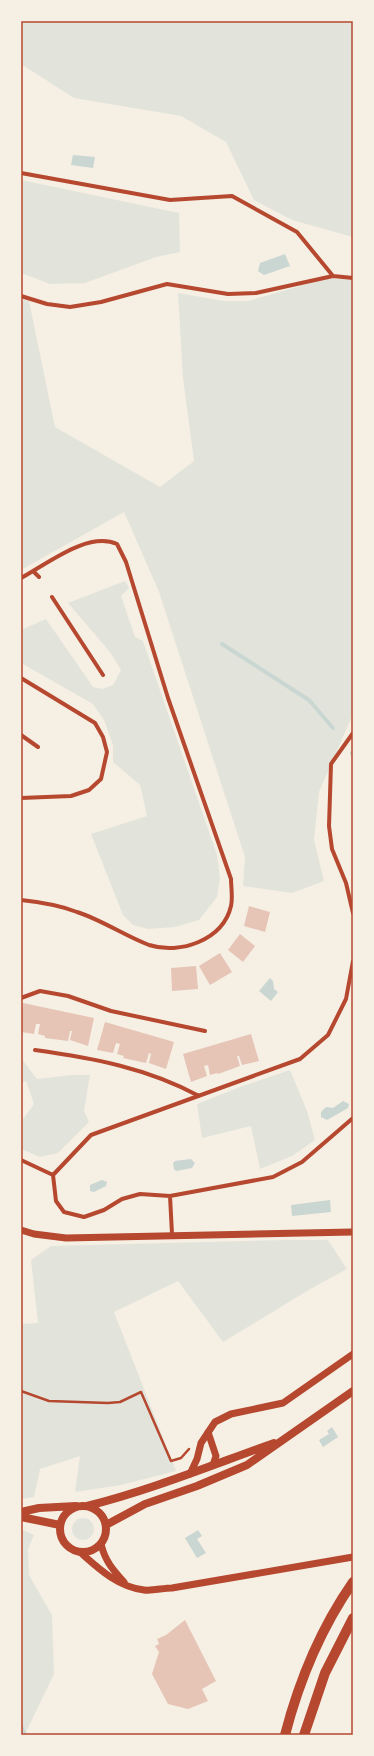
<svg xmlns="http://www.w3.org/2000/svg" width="374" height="1756" font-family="Mulish,sans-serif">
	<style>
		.green { fill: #e2e4dc }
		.water { fill: #c9d6d2 }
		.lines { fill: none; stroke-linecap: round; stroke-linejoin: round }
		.stream { stroke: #c9d6d2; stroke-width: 4 }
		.building { fill: #e6c5b7 }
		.path { stroke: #b5482f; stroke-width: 2.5 }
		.minor { stroke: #b5482f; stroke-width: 4 }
		.tertiary { stroke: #b5482f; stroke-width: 7 }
		.secondary { stroke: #b5482f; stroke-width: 8 }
		.trunk { stroke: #b5482f; stroke-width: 10 }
		.neatline { fill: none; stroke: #b5482f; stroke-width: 1.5 }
	</style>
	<rect width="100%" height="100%" fill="#f6efe4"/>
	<!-- green -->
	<path class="green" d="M 21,21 L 353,21 L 353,237 L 292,220 L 254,200 L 226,142 L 181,116 L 74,98 L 21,64 Z
		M 21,180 L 179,213 L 180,252 L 156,257 L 85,283 L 50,284 L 21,273 Z
		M 328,278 L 353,280 L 353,714 L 319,792 L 314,840 L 324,881 L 292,893 L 243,886 L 245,857 L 159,592 L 124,512 L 21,570 L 21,299 L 29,301 L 55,427 L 160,487 L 194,461 L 183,378 L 178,293 L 224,301 L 248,301 Z
		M 125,581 L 129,588 L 121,596 L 135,637 L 143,641 L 217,855 L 220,878 L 217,897 L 199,920 L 175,927 L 148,929 L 133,925 L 123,915 L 91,834 L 147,816 L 140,785 L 113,762 L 113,745 L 104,720 L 93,704 L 21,663 L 21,630 L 46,619 L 93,687 L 102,689 L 113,685 L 121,670 L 110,652 L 68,603 Z
		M 21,1058 L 37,1079 L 72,1075 L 90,1075 L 84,1111 L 89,1122 L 58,1153 L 40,1157 L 21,1149 L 21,1122 L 34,1104 L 26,1081 L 21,1083 Z
		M 290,1070 L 307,1111 L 315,1140 L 292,1156 L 260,1169 L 251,1126 L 202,1138 L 197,1104 L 240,1087 Z
		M 286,1240 L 328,1240 L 347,1269 L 312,1288 L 223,1342 L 178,1281 L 114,1312 L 176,1471 L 121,1485 L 75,1492 L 80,1456 L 40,1469 L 34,1497 L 21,1499 L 21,1324 L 38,1323 L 31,1260 L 51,1246 Z
		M72 1529a11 11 0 1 1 22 0a11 11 0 1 1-22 0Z
		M 21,1529 L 34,1535 L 28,1549 L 29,1575 L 52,1615 L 54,1674 L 25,1734 L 28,1735 L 21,1735 Z"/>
	<!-- water -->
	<path class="water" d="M 73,155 L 95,157 L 93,168 L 71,165 Z
		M 285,254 L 290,266 L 264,275 L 258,271 L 260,263 Z
		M 270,978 L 273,981 L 274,989 L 278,992 L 271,1001 L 259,991 Z
		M 343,1101 L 349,1104 L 348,1108 L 327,1120 L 321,1117 L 321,1112 L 326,1107 L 333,1108 Z
		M 191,1159 L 195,1163 L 192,1168 L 176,1171 L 174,1169 L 173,1163 L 175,1161 Z
		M 102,1180 L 107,1182 L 106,1186 L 94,1192 L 90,1191 L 90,1185 Z
		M 330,1200 L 331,1212 L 292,1216 L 291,1205 Z
		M 332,1427 L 338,1437 L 323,1447 L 319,1440 L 329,1434 L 327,1431 Z
		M 198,1530 L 202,1536 L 197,1539 L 206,1553 L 197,1558 L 185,1538 Z"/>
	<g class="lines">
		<!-- stream -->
		<path class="stream" d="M 222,644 L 309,700 L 333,728
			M 352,753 L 353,755
			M 21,1727 L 25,1735"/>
	</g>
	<!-- building -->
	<path class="building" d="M 249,906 L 270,912 L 265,932 L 244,926 Z
		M 240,934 L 255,946 L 243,962 L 228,950 Z
		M 220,953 L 232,972 L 210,985 L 199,966 Z
		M 196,966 L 198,989 L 172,991 L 171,968 Z
		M 23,1003 L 94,1018 L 88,1046 L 70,1040 L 72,1031 L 70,1031 L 68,1041 L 45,1038 L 45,1036 L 38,1034 L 40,1024 L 36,1024 L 34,1034 L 21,1032 L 21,1014 Z
		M 105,1022 L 174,1042 L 166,1069 L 149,1063 L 151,1054 L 149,1053 L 146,1063 L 123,1058 L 124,1056 L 117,1054 L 120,1044 L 116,1043 L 113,1053 L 97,1050 Z
		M 251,1034 L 259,1061 L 242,1065 L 239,1056 L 237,1056 L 240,1066 L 218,1074 L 217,1073 L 210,1075 L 208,1065 L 204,1066 L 207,1076 L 191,1082 L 183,1054 Z
		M 185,1620 L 216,1681 L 202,1689 L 208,1701 L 188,1709 L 168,1704 L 152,1674 L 159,1652 L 155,1646 L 159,1644 L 157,1639 L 166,1635 Z"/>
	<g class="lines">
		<!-- path -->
		<path class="path" d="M 21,1391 L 49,1401 L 108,1403 L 120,1402 L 141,1392 L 171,1461 L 181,1458 L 189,1449"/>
		<!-- minor -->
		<path class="minor" d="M 21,173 L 170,200 L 232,196 L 297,232 L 333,276
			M 21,296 L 47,304 L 70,307 L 101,302 L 167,284 L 228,294 L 256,293 L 333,276 L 353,278
			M 33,571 L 39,577
			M 21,578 C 47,564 88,531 117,544 L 126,562 L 168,698 L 231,879 C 231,887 233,898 231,906 C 223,940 180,955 149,945 C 125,936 102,920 77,912 C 59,905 40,902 21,900
			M 52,597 L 103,675
			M 21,678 L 95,723 L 103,737 L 107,752 L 101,779 L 89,790 L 71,796 L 21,798
			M 353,733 L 331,764 L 329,826 L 332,849 L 346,883 L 353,913
			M 21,735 L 38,747
			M 21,998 L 40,991 L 68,996 L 111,1011 L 205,1031
			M 35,1050 C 93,1058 147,1068 199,1096
			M 21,1160 L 53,1175 L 56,1201 L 64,1212 L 84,1217 L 104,1210 L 122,1199 L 140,1194 L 170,1196 L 273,1177 L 302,1162 L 353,1118
			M 53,1175 L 91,1135 L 300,1059 L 328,1035 L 346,999 L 353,961
			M 170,1196 L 172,1234"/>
		<!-- tertiary -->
		<path class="tertiary" d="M 21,1230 L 34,1234 L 66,1238 L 353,1232
			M 208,1432 L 216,1456 L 213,1465
			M 190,1474 L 197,1459 L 201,1443 L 215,1422 L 231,1414 L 283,1403 L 353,1354
			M 101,1544 C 105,1561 113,1570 124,1582
			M 81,1553 C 99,1569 118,1587 144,1590 C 153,1591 163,1588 172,1588 L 353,1557"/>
		<!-- secondary -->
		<path class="secondary" d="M60 1529a23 23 0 1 1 46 0a23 23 0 1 1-46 0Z
			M 87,1506 C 151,1490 212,1465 274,1443
			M 21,1512 L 39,1508 L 76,1506
			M 21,1517 L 60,1525
			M 106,1525 L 145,1504 L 197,1486 L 247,1465 L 353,1391"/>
		<!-- trunk -->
		<path class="trunk" d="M 285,1735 C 299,1681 321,1628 353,1582
			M 304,1735 L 325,1673 L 353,1618"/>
	</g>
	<!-- border -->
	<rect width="374" height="1756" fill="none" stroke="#f6efe4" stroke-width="44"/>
	<rect x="22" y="22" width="330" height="1712" class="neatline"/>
</svg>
